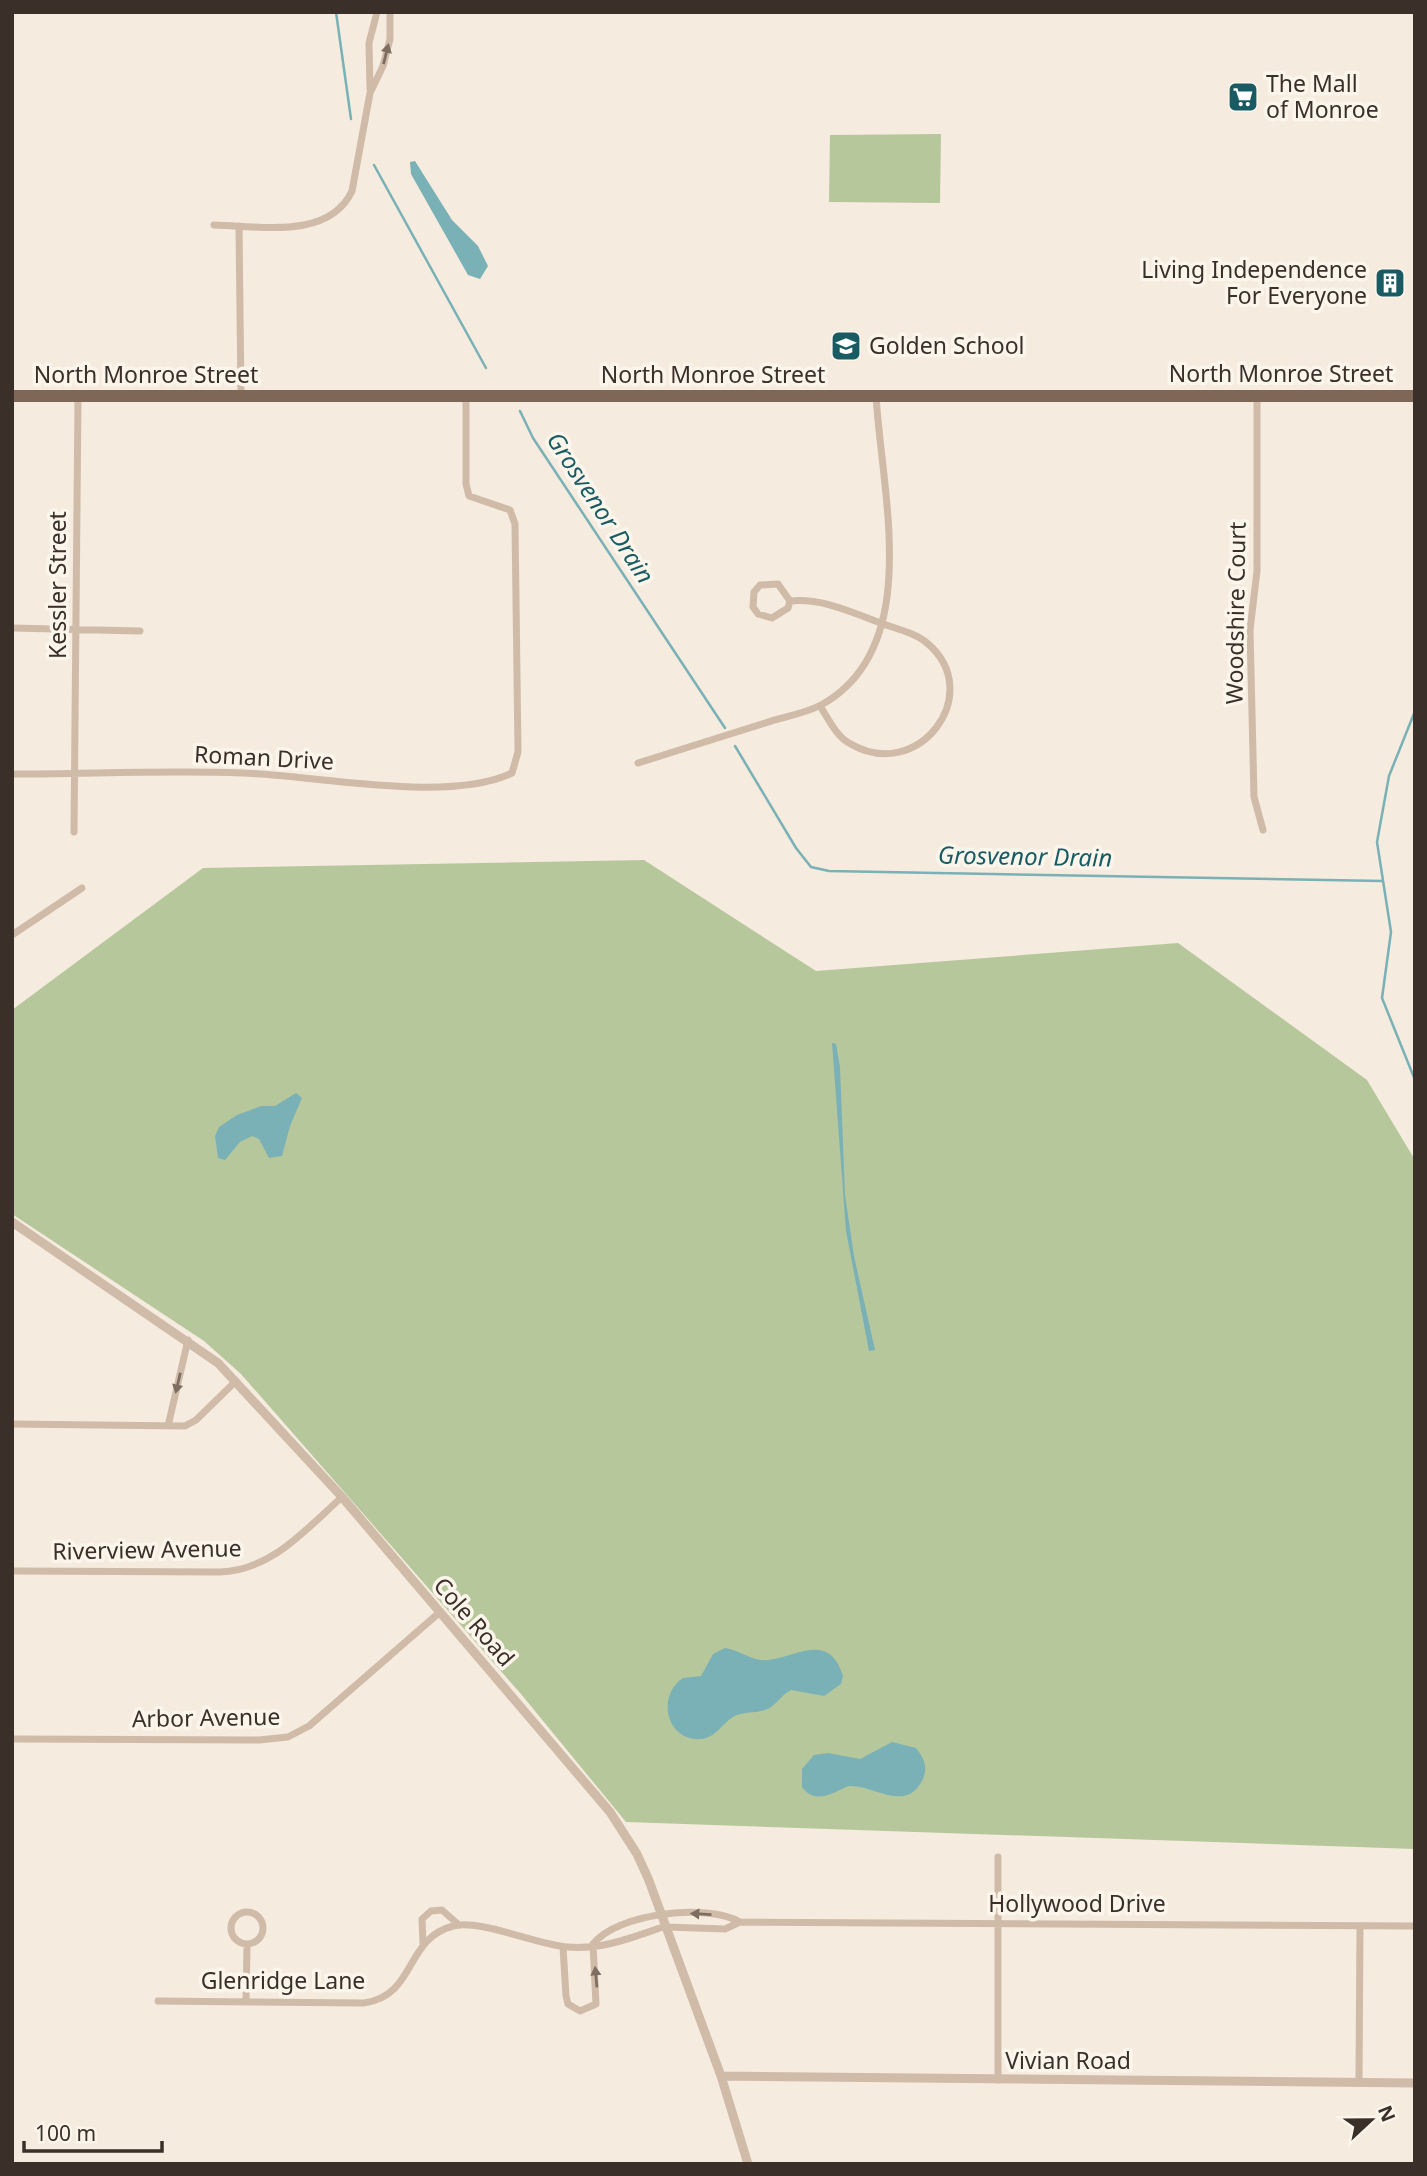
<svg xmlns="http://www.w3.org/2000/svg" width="1427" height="2176" font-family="'Noto Sans',sans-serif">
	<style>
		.green { fill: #b7c79c }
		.water { fill: #79b1b6 }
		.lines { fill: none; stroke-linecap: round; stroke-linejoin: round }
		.stream { stroke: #79b1b6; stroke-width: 2.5 }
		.minor { stroke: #cfbba8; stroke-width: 7 }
		.tertiary { stroke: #cfbba8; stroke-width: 9 }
		.primary { stroke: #7f6758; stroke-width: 12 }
		.oneway { fill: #7e6e62 }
		.labels { text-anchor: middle; stroke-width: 7; stroke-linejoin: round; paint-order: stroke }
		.poi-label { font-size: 23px; fill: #3b2f29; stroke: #fcf5eb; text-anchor: start }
		.street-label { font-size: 23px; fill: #3b2f29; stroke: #fcf5eb }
		.water-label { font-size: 24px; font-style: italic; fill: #195b62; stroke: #fcf5eb }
	</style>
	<rect width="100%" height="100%" fill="#f5ebde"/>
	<!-- green -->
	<path class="green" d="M 941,134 L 940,203 L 829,202 L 830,135 Z
		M 644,860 L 816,971 L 1178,943 L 1367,1080 L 1415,1160 L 1415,1849 L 626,1822 L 521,1694 L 241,1374 L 204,1341 L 12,1214 L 12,1010 L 203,868 Z"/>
	<!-- water -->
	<path class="water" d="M 415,161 L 452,220 L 478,246 L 488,266 L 480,279 L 468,275 L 411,174 L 410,162 Z
		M 832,1043 L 836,1044 L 840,1067 L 845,1195 L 854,1256 L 875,1350 L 869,1351 L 846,1231 Z
		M 296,1093 L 302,1098 L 290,1126 L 282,1156 L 269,1158 L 259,1139 L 252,1136 L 240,1142 L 225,1160 L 218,1158 L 215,1136 L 219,1127 L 237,1115 L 261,1106 L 275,1106 Z
		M 725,1648 C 740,1650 753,1662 768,1660 C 797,1657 829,1631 843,1676 L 841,1684 L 824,1696 L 791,1690 C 781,1695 775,1707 765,1710 C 754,1714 743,1711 733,1717 C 722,1724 716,1737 702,1739 C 666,1742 656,1696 683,1678 L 701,1676 L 713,1654 Z
		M 892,1742 L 916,1748 C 924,1758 928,1767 923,1779 C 906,1814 875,1785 849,1786 C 833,1792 816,1806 802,1787 L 802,1769 L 814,1755 L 828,1753 L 860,1759 Z"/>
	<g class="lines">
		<!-- stream -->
		<path class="stream" d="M 336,12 L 351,119
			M 374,165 L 486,368
			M 520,411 L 533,438 L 725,728
			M 1415,711 L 1389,776 L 1377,842 L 1391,932 L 1382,998 L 1415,1080
			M 735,746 L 796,848 L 811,867 L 829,871 L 1382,881"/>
		<!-- minor -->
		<path class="minor" d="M 370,89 L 369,43 L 377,12
			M 214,225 C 260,226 329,240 352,191 L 370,93 L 383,66 L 390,39 L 390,12
			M 239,226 L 241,396
			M 1257,396 L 1257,571 L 1250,630 L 1254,797 L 1263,830
			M 790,601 L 788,608 L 772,618 L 758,614 L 753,607 L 754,592 L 760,585 L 778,584 L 790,601 C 822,598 848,611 878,622 C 893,628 914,632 927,643 C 987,693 918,785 849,743 C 836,736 828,718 820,706
			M 12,628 L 140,631
			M 638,763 C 680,750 723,736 765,723 C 782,717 804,714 821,705 C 925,648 881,491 876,395
			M 12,774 C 89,774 166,770 242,773 C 313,775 449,804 512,773 L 518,752 L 515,524 L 510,510 L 469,496 L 466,484 L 466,397
			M 74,832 L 78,397
			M 12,935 L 82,888
			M 12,1424 L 185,1426 L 196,1420 L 236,1381
			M 168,1426 L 188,1340
			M 12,1571 L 220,1572 C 272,1570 305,1530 342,1497
			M 12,1739 L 259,1740 L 288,1737 L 309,1726 L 440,1612
			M 998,1857 L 998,2080
			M231 1928a16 16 0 1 1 32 0a16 16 0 1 1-32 0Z
			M 666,1927 L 725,1929 L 740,1922 L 1415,1926
			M 423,1944 L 422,1919 L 431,1911 L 442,1910 L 459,1925
			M 593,1944 C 618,1913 706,1903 740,1922
			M 563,1947 L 566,1996 L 568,2004 L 580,2011 L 596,2004 L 593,1944
			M 158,2001 L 364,2003 C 417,1995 404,1939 453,1926 C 481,1919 537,1945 568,1947 C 603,1950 633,1937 666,1926
			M 246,2002 L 247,1945
			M 1359,2082 L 1360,1926"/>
		<!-- tertiary -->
		<path class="tertiary" d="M 12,1222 L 218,1363 L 342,1497 L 610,1812 L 637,1854 L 648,1878 L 721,2076 L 748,2164
			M 721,2076 L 1415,2083"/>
		<!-- primary -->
		<path class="primary" d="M 12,396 L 1415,396"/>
	</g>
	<!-- one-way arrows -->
	<defs><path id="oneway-solid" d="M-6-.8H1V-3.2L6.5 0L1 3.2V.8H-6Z" transform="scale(1.75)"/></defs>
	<g class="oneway">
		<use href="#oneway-solid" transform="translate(386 54) rotate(-76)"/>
		<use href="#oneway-solid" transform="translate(178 1383) rotate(103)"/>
		<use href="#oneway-solid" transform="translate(701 1914) rotate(-177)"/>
		<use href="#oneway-solid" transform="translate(596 1977) rotate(-95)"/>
	</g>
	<!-- icons -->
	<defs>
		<g id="supermarket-square" transform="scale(1.575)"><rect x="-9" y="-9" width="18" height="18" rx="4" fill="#195b62" stroke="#fcf5eb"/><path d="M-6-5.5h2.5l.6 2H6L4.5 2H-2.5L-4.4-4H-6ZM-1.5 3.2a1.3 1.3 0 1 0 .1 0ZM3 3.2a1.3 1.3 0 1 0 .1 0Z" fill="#fff"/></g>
		<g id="building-square" transform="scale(1.575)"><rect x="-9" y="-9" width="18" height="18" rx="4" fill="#195b62" stroke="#fcf5eb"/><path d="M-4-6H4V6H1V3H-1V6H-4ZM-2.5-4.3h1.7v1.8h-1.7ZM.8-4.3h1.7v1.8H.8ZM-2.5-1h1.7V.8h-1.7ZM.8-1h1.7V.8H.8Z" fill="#fff"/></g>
		<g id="school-square" transform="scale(1.575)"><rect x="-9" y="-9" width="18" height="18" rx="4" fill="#195b62" stroke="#fcf5eb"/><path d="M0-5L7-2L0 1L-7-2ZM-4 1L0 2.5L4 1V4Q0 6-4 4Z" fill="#fff"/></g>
	</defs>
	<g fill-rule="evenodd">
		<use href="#supermarket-square" x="1243" y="97"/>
		<use href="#building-square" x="1390" y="283"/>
		<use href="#school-square" x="846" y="346"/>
	</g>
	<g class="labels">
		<!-- poi labels -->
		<g class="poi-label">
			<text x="1266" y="92">The Mall<tspan x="1266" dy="26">of Monroe</tspan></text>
			<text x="1367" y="278" text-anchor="end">Living Independence<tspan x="1367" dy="26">For Everyone</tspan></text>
			<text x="869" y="354">Golden School</text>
		</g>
		<!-- street labels -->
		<g class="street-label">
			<text x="1281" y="382">North Monroe Street</text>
			<text x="146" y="383">North Monroe Street</text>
			<text x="713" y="383">North Monroe Street</text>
			<text transform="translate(58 585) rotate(-90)" y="8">Kessler Street</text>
			<text transform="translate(1236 613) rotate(-89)" y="8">Woodshire Court</text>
			<text transform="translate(264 758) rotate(3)" y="8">Roman Drive</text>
			<text transform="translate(147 1550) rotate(-1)" y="8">Riverview Avenue</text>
			<text transform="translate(474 1622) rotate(49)" y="8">Cole Road</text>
			<text transform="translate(206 1718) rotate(-1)" y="8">Arbor Avenue</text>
			<text x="1077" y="1912">Hollywood Drive</text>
			<text x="283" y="1989">Glenridge Lane</text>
			<text x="1068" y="2069">Vivian Road</text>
		</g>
		<!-- water labels -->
		<g class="water-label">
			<text transform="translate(600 508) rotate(57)" y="8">Grosvenor Drain</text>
			<text transform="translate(1025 857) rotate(1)" y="8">Grosvenor Drain</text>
		</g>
	</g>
	<!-- border -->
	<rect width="1427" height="2176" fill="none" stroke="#3b2f29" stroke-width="28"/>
	<!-- north arrow -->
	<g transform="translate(1371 2120) rotate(68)" stroke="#fcf5eb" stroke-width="5" paint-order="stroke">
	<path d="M0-5L12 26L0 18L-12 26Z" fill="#3b2f29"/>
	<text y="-10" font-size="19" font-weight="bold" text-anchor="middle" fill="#3b2f29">N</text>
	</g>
	<!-- scale -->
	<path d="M24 2141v10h138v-10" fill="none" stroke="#3b2f29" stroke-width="3.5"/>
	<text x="35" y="2141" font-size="21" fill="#3b2f29" stroke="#fcf5eb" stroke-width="5" paint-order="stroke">100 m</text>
</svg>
